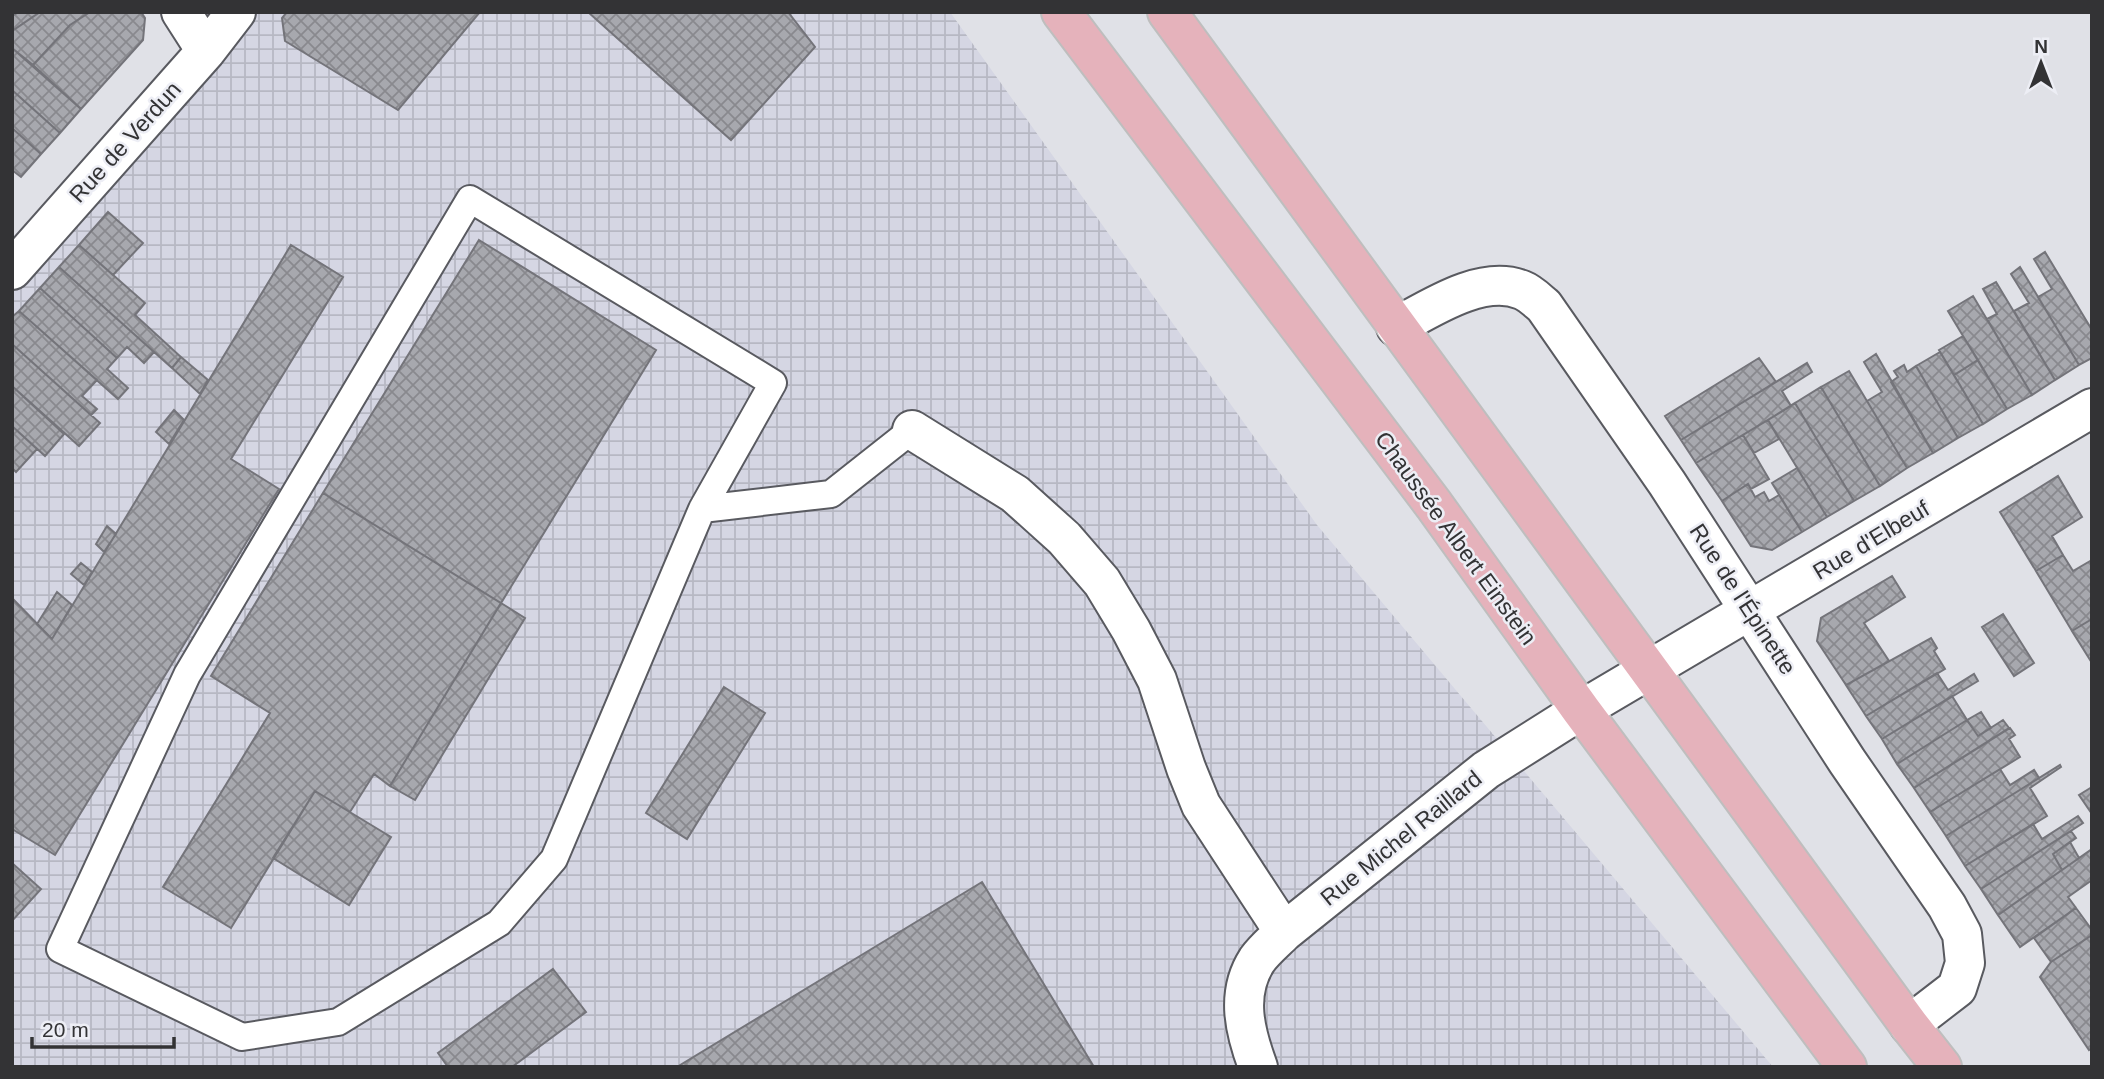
<svg xmlns="http://www.w3.org/2000/svg" width="2104" height="1079" font-family="Arial,sans-serif">
	<style>
		.industrial { fill: url(#industrial-grid) }
		.building { fill: url(#building-cross-hatch); stroke: #74747a; stroke-width: 2 }
		.lines { fill: none; stroke-linecap: round; stroke-linejoin: round }
		.service-casing { stroke: #595a60; stroke-width: 30 }
		.minor-casing { stroke: #595a60; stroke-width: 42 }
		.primary-casing { stroke: #bebebe; stroke-width: 42 }
		.service { stroke: #fff; stroke-width: 26 }
		.minor { stroke: #fff; stroke-width: 38 }
		.primary { stroke: #e5b2bb; stroke-width: 38 }
		.labels { text-anchor: middle; stroke-width: 5; stroke-linejoin: round; paint-order: stroke }
		.street-label { font-size: 23px; fill: #333335; stroke: #edeef5 }
	</style>
	<defs>
		<pattern id="industrial-grid" width="8" height="8" patternUnits="userSpaceOnUse" patternTransform="scale(1.75)"><rect width="8" height="8" fill="#d5d6e3"/><path d="M0 4h8M4 0v8" fill="none" stroke="#b7b8c3"/></pattern>
		<pattern id="building-cross-hatch" width="8" height="8" patternUnits="userSpaceOnUse" patternTransform="scale(1.75)"><rect width="8" height="8" fill="#a7a8ae"/><path d="M0 0l8 8M0 8l8-8" fill="none" stroke="#89898e"/></pattern>
	</defs>
	<rect width="100%" height="100%" fill="#e0e1e7"/>
	<!-- industrial -->
	<path class="industrial" d="M 207,12 L 950,12 L 1317,525 L 1773,1067 L 12,1067 L 12,272 L 208,15 Z"/>
	<!-- building -->
	<path class="building" d="M 19,12 L 40,12 L 12,31 L 12,16 Z
		M 40,12 L 90,12 L 70,25 L 33,65 L 12,48 L 12,31 Z
		M 90,12 L 141,12 L 145,18 L 143,40 L 81,109 L 33,65 L 70,25 Z
		M 287,12 L 480,12 L 398,110 L 285,41 L 282,18 Z
		M 588,12 L 788,12 L 815,47 L 731,140 Z
		M 12,48 L 81,109 L 60,133 L 12,90 Z
		M 12,90 L 60,133 L 41,154 L 12,128 Z
		M 12,128 L 41,154 L 21,177 L 12,170 Z
		M 108,212 L 143,243 L 113,275 L 79,245 Z
		M 479,240 L 656,350 L 501,603 L 323,493 Z
		M 79,245 L 145,303 L 135,315 L 181,357 L 172,368 L 59,267 Z
		M 291,245 L 343,277 L 231,459 L 279,489 L 55,855 L 12,829 L 12,598 L 52,639 Z
		M 2045,252 L 2092,330 L 2092,358 L 2079,365 L 2038,297 L 2052,289 L 2034,259 Z
		M 59,267 L 154,352 L 144,363 L 127,347 L 117,358 L 40,288 Z
		M 2020,267 L 2079,365 L 2055,380 L 2014,311 L 2029,303 L 2011,274 Z
		M 1996,282 L 2055,380 L 2032,395 L 1987,319 L 1997,314 L 1983,289 Z
		M 40,288 L 117,358 L 107,369 L 128,388 L 118,399 L 19,311 Z
		M 1973,296 L 2032,395 L 2007,409 L 1948,311 Z
		M 19,311 L 97,380 L 82,396 L 97,409 L 91,415 L 12,344 L 12,317 Z
		M 1963,336 L 1978,360 L 1954,375 L 1939,350 Z
		M 12,344 L 100,423 L 79,446 L 12,386 Z
		M 1940,352 L 1983,424 L 1958,438 L 1916,366 Z
		M 1876,354 L 1933,453 L 1907,468 L 1867,401 L 1882,392 L 1864,362 Z
		M 181,357 L 208,380 L 200,394 L 172,368 Z
		M 1759,358 L 1776,382 L 1681,440 L 1665,416 Z
		M 1978,360 L 2007,409 L 1983,424 L 1954,375 Z
		M 1807,363 L 1812,372 L 1782,391 L 1791,406 L 1696,463 L 1681,440 Z
		M 1904,365 L 1907,372 L 1916,366 L 1958,438 L 1933,453 L 1891,382 L 1898,377 L 1894,371 Z
		M 1849,371 L 1907,468 L 1880,486 L 1821,387 Z
		M 12,386 L 64,434 L 45,456 L 12,426 Z
		M 1821,387 L 1880,486 L 1854,501 L 1795,403 Z
		M 1795,403 L 1854,501 L 1827,517 L 1768,420 Z
		M 174,410 L 184,420 L 169,444 L 156,432 Z
		M 1768,420 L 1779,439 L 1754,453 L 1743,435 Z
		M 12,426 L 37,449 L 16,472 L 12,468 Z
		M 1743,435 L 1769,479 L 1751,489 L 1748,484 L 1722,501 L 1696,463 Z
		M 1797,468 L 1827,517 L 1802,532 L 1772,483 Z
		M 2058,476 L 2082,517 L 2052,536 L 2063,555 L 2036,571 L 2000,512 Z
		M 1748,484 L 1755,497 L 1764,492 L 1769,501 L 1779,495 L 1802,532 L 1772,550 L 1751,546 L 1722,501 Z
		M 323,493 L 501,603 L 390,786 L 374,774 L 350,812 L 315,791 L 231,928 L 163,887 L 270,713 L 211,676 Z
		M 107,526 L 116,534 L 104,552 L 96,544 Z
		M 2063,555 L 2073,571 L 2092,560 L 2092,619 L 2072,631 L 2036,571 Z
		M 81,563 L 92,572 L 84,585 L 71,574 Z
		M 1892,576 L 1905,597 L 1864,623 L 1889,661 L 1846,685 L 1817,641 L 1821,618 Z
		M 57,592 L 72,605 L 52,639 L 37,624 Z
		M 501,603 L 525,618 L 415,800 L 390,786 Z
		M 2003,614 L 2034,663 L 2014,676 L 1982,627 Z
		M 2092,619 L 2092,663 L 2072,631 Z
		M 1931,638 L 1937,648 L 1934,651 L 1945,669 L 1866,716 L 1846,685 Z
		M 1937,673 L 1948,690 L 1974,674 L 1978,681 L 1882,739 L 1866,716 Z
		M 724,687 L 765,713 L 687,839 L 646,813 Z
		M 1952,696 L 1967,720 L 1897,764 L 1882,739 Z
		M 1981,712 L 1991,728 L 1978,736 L 1967,720 Z
		M 1967,720 L 1978,736 L 2003,720 L 2009,728 L 1914,788 L 1897,764 Z
		M 2010,728 L 2015,735 L 2009,739 L 2020,757 L 1930,812 L 1914,788 Z
		M 2060,765 L 2061,767 L 2030,788 L 2047,816 L 1965,866 L 1946,836 Z
		M 2000,769 L 2010,785 L 2034,770 L 2039,778 L 1946,836 L 1930,812 Z
		M 2092,787 L 2092,814 L 2079,795 Z
		M 315,791 L 391,837 L 349,905 L 273,858 Z
		M 2078,816 L 2083,823 L 1981,889 L 1965,866 L 2033,824 L 2042,839 Z
		M 2071,831 L 2076,838 L 2053,854 L 2062,870 L 1998,915 L 1981,889 Z
		M 2070,842 L 2079,858 L 2062,870 L 2053,854 Z
		M 2092,849 L 2092,880 L 2068,897 L 2076,908 L 2020,947 L 1998,915 Z
		M 12,863 L 41,889 L 12,921 Z
		M 982,882 L 1094,1067 L 677,1067 Z
		M 2076,908 L 2092,930 L 2092,935 L 2051,962 L 2034,938 Z
		M 2092,935 L 2092,1048 L 2089,1050 L 2040,977 L 2051,962 Z
		M 553,969 L 586,1012 L 512,1067 L 448,1067 L 438,1053 Z"/>
	<g class="lines">
		<!-- service casing -->
		<g class="service-casing">
			<path id="service" d="M 702,509 L 773,383 L 470,199 L 187,675 L 60,949 L 242,1037 L 338,1022 L 499,923 L 554,859 L 702,509 L 831,494 L 912,430"/>
		</g>
		<!-- minor casing -->
		<g class="minor-casing">
			<path id="minor" d="M 181,12 L 206,51
				M 12,270 L 206,51 L 236,12
				M 1396,327 C 1431,308 1482,274 1522,290 C 1530,293 1538,301 1544,306 L 1667,483 L 1847,761 L 1947,906 L 1962,934 L 1965,963 L 1957,988 L 1909,1025
				M 912,430 L 1015,494 L 1064,538 L 1102,582 L 1131,630 L 1157,680 L 1186,768 L 1201,805 L 1284,932
				M 1258,1067 C 1245,1032 1235,994 1257,960 C 1264,950 1275,941 1284,932 L 1486,770 L 1581,710 L 2092,408"/>
		</g>
		<!-- primary casing -->
		<g class="primary-casing">
			<path id="primary" d="M 1061,12 L 1434,505 L 1581,710 L 1847,1067
				M 1167,12 C 1413,351 1664,686 1909,1025 L 1942,1067"/>
		</g>
		<!-- service -->
		<use href="#service" class="service"/>
		<!-- minor -->
		<use href="#minor" class="minor"/>
		<!-- primary -->
		<use href="#primary" class="primary"/>
	</g>
	<g class="labels">
		<!-- street labels -->
		<g class="street-label">
			<text transform="translate(125 142) rotate(-48)" y="8">Rue de Verdun</text>
			<text transform="translate(1456 538) rotate(54)" y="8">Chaussée Albert Einstein</text>
			<text transform="translate(1871 540) rotate(-31)" y="8">Rue d'Elbeuf</text>
			<text transform="translate(1743 599) rotate(57)" y="8">Rue de l'Épinette</text>
			<text transform="translate(1401 838) rotate(-39)" y="8">Rue Michel Raillard</text>
		</g>
	</g>
	<!-- border -->
	<rect width="2104" height="1079" fill="none" stroke="#333335" stroke-width="28"/>
	<!-- north arrow -->
	<g transform="translate(2041 63)" stroke="#edeef5" stroke-width="5" paint-order="stroke">
	<path d="M0-5L12 26L0 18L-12 26Z" fill="#333335"/>
	<text y="-10" font-size="19" font-weight="bold" text-anchor="middle" fill="#333335">N</text>
	</g>
	<!-- scale -->
	<path d="M32 1037v10h142v-10" fill="none" stroke="#333335" stroke-width="3.5"/>
	<text x="42" y="1037" font-size="21" fill="#333335" stroke="#edeef5" stroke-width="5" paint-order="stroke">20 m</text>
</svg>
